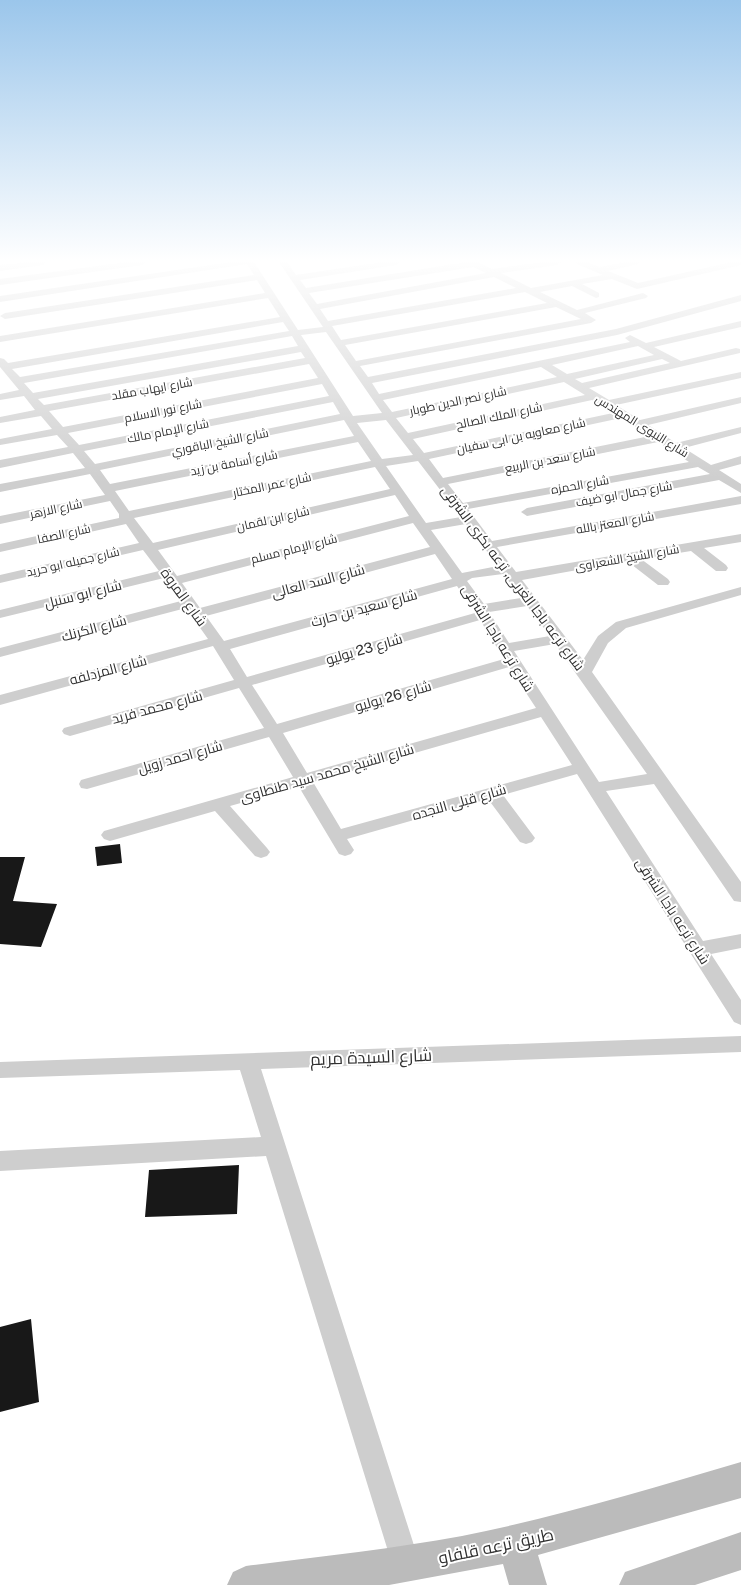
<svg xmlns="http://www.w3.org/2000/svg" width="741" height="1585" font-family="'Public Sans',Cairo,sans-serif">
	<style>
		.building { fill: #181818 }
		.lines { fill: none; stroke-linecap: round; stroke-linejoin: round }
		.street { fill: #cecece; fill-rule: evenodd }
		.secondary { fill: #bbb; fill-rule: evenodd }
		.labels { text-anchor: middle; stroke-width: 4; stroke-linejoin: round; paint-order: stroke }
		.far-street-label { font-size: 12px; fill: #313131; stroke: #fff }
		.street-label { font-size: 14px; fill: #313131; stroke: #fff }
		.near-street-label { font-size: 17px; fill: #313131; stroke: #fff }
	</style>
	<rect width="100%" height="100%" fill="#fff"/>
	<!-- building -->
	<path class="building" d="M 120,844 L 122,863 L 97,866 L 95,847 Z
		M 0,857 L 25,857 L 13,901 L 57,904 L 41,947 L 0,944 Z
		M 239,1165 L 237,1214 L 145,1217 L 149,1170 Z
		M 31,1319 L 39,1402 L 0,1412 L 0,1327 Z"/>
	<g class="lines">
		<!-- street -->
		<path class="street" d="M 27,262 L 47,262 L 43,265 L 0,271 L 0,265 Z
			M 127,262 L 146,262 L 142,265 L 0,285 L 0,279 Z
			M 231,262 L 254,262 L 298,330 L 323,327 L 279,262 L 287,262 L 296,275 L 382,262 L 400,262 L 396,265 L 300,280 L 306,288 L 466,262 L 478,262 L 492,269 L 543,262 L 561,262 L 557,265 L 501,273 L 531,288 L 603,275 L 577,264 L 576,262 L 586,262 L 600,267 L 625,262 L 639,262 L 638,264 L 608,271 L 638,283 L 732,262 L 741,262 L 741,265 L 637,289 L 612,279 L 582,284 L 599,293 L 599,297 L 596,298 L 572,286 L 540,292 L 577,310 L 643,293 L 648,296 L 646,298 L 585,313 L 596,320 L 591,323 L 360,366 L 368,377 L 616,329 L 741,295 L 741,301 L 617,335 L 372,383 L 379,394 L 630,342 L 625,338 L 630,335 L 646,343 L 741,321 L 741,327 L 654,347 L 681,361 L 736,348 L 740,349 L 740,353 L 589,388 L 609,400 L 741,372 L 741,378 L 616,405 L 640,420 L 741,397 L 741,403 L 648,425 L 676,443 L 741,427 L 741,433 L 684,448 L 711,465 L 741,456 L 741,464 L 719,470 L 741,484 L 741,493 L 719,480 L 527,516 L 521,512 L 527,508 L 710,474 L 698,467 L 468,509 L 492,541 L 741,496 L 741,504 L 497,547 L 516,572 L 741,534 L 741,542 L 704,548 L 726,565 L 728,568 L 726,571 L 716,571 L 691,551 L 641,559 L 668,579 L 670,582 L 668,585 L 658,585 L 627,561 L 522,580 L 583,660 L 598,636 L 616,622 L 741,587 L 741,595 L 626,628 L 608,643 L 592,672 L 741,882 L 741,902 L 734,901 L 654,784 L 606,791 L 703,941 L 741,934 L 741,948 L 711,954 L 741,1000 L 741,1025 L 734,1022 L 577,774 L 503,795 L 535,838 L 532,842 L 526,844 L 520,842 L 488,799 L 347,839 L 354,850 L 351,854 L 345,856 L 339,854 L 299,787 L 230,806 L 267,848 L 270,852 L 267,856 L 261,858 L 255,856 L 215,811 L 110,841 L 104,839 L 101,835 L 104,831 L 293,777 L 269,737 L 87,789 L 81,788 L 79,784 L 81,780 L 264,728 L 239,688 L 70,736 L 64,734 L 62,731 L 64,728 L 234,680 L 213,646 L 0,705 L 0,695 L 208,639 L 186,608 L 0,657 L 0,648 L 181,601 L 164,578 L 0,618 L 0,610 L 159,571 L 143,550 L 0,583 L 0,575 L 139,543 L 126,524 L 0,552 L 0,544 L 119,518 L 119,514 L 110,501 L 0,524 L 0,516 L 105,495 L 90,474 L 0,492 L 0,484 L 85,468 L 73,453 L 0,468 L 0,460 L 68,447 L 57,435 L 0,445 L 0,439 L 52,429 L 41,416 L 0,423 L 0,417 L 35,410 L 24,396 L 0,400 L 0,394 L 19,390 L 0,367 L 0,358 L 4,359 L 8,363 L 280,317 L 268,298 L 0,342 L 0,336 L 265,293 L 257,280 L 5,319 L 0,316 L 5,313 L 254,275 L 247,264 L 0,302 L 0,296 ZM 473,267 L 486,273 L 317,304 L 309,293 ZM 494,277 L 516,288 L 328,321 L 320,309 ZM 525,292 L 547,303 L 341,340 L 332,326 ZM 556,307 L 581,319 L 356,361 L 345,345 ZM 283,322 L 289,331 L 20,377 L 12,369 ZM 326,332 L 382,413 L 353,416 L 301,335 ZM 292,336 L 298,346 L 33,393 L 24,383 ZM 638,346 L 654,355 L 567,374 L 552,365 ZM 301,352 L 305,358 L 44,405 L 38,399 ZM 662,359 L 670,363 L 582,383 L 575,379 ZM 309,364 L 318,378 L 63,427 L 49,411 ZM 541,367 L 557,377 L 392,412 L 383,400 ZM 564,382 L 585,395 L 408,433 L 396,418 ZM 322,384 L 329,396 L 79,445 L 68,433 ZM 592,400 L 613,413 L 424,453 L 413,439 ZM 333,402 L 340,414 L 95,464 L 84,451 ZM 621,418 L 650,436 L 443,478 L 429,459 ZM 344,420 L 354,436 L 110,484 L 100,470 ZM 386,420 L 413,455 L 382,459 L 357,423 ZM 358,442 L 371,461 L 129,511 L 115,491 ZM 658,442 L 689,462 L 463,503 L 448,484 ZM 418,461 L 461,517 L 426,523 L 386,466 ZM 375,467 L 390,489 L 153,543 L 134,518 ZM 395,495 L 409,516 L 177,576 L 158,550 ZM 413,523 L 430,547 L 200,608 L 182,583 ZM 466,524 L 498,566 L 462,573 L 431,530 ZM 435,554 L 452,579 L 224,641 L 206,616 ZM 503,574 L 521,598 L 484,604 L 467,581 L 472,578 ZM 457,586 L 475,613 L 247,677 L 230,649 ZM 527,606 L 550,636 L 509,643 L 489,612 ZM 480,620 L 504,659 L 277,724 L 252,685 ZM 555,644 L 647,774 L 599,782 L 514,651 ZM 509,667 L 536,708 L 307,773 L 283,733 ZM 541,717 L 572,765 L 341,829 L 313,782 Z
			M 741,1036 L 741,1052 L 261,1069 L 420,1564 L 416,1574 L 406,1578 L 396,1574 L 392,1564 L 266,1156 L 0,1171 L 0,1151 L 261,1137 L 240,1070 L 0,1078 L 0,1062 Z"/>
		<!-- secondary -->
		<path class="secondary" d="M 741,1462 L 741,1498 L 538,1555 L 547,1585 L 509,1585 L 503,1564 L 389,1585 L 227,1585 L 233,1572 L 246,1566 C 318,1557 391,1549 462,1536 C 557,1517 649,1489 741,1462 Z
			M 741,1532 L 741,1570 L 695,1585 L 619,1585 L 625,1572 Z"/>
	</g>
	<!-- sky -->
	<linearGradient id="sky" x2="0" y2="1"><stop stop-color="#9bc6eb"/><stop offset="0.54" stop-color="#fff"/><stop offset="1" stop-color="#fff" stop-opacity="0"/></linearGradient>
	<rect width="741" height="483" fill="url(#sky)"/>
	<g class="labels">
		<!-- far-street labels -->
		<g class="far-street-label">
			<text transform="translate(152 389) rotate(-10)" y="4">شارع ايهاب مقلد</text>
			<text transform="translate(458 401) rotate(-12)" y="4">شارع نصر الدين طوبار</text>
			<text transform="translate(163 411) rotate(-11)" y="4">شارع نور الاسلام</text>
			<text transform="translate(499 416) rotate(-12)" y="4">شارع الملك الصالح</text>
			<text transform="translate(642 426) rotate(32)" y="4">شارع النبوى المهندس</text>
			<text transform="translate(168 431) rotate(-11)" y="4">شارع الإمام مالك</text>
			<text transform="translate(521 436) rotate(-12)" y="4">شارع معاويه بن ابى سفيان</text>
			<text transform="translate(220 442) rotate(-11)" y="4">شارع الشيخ الباقوري</text>
			<text transform="translate(550 460) rotate(-11)" y="4">شارع سعد بن الربيع</text>
			<text transform="translate(234 463) rotate(-11)" y="4">شارع أسامة بن زيد</text>
			<text transform="translate(272 485) rotate(-12)" y="4">شارع عمر المختار</text>
			<text transform="translate(580 485) rotate(-10)" y="4">شارع الحمزه</text>
			<text transform="translate(624 494) rotate(-10)" y="4">شارع جمال ابو ضيف</text>
			<text transform="translate(56 509) rotate(-12)" y="4">شارع الازهر</text>
			<text transform="translate(273 519) rotate(-13)" y="4">شارع ابن لقمان</text>
			<text transform="translate(615 523) rotate(-10)" y="4">شارع المعتز بالله</text>
			<text transform="translate(64 534) rotate(-12)" y="4">شارع الصفا</text>
			<text transform="translate(294 549) rotate(-14)" y="4">شارع الإمام مسلم</text>
			<text transform="translate(627 558) rotate(-10)" y="4">شارع الشيخ الشعراوى</text>
			<text transform="translate(73 562) rotate(-13)" y="4">شارع جميله ابو حريد</text>
		</g>
		<!-- street labels -->
		<g class="street-label">
			<text transform="translate(513 578) rotate(53)" y="5">شارع ترعه باجا الغربى, ترعه بكرى الشرقى</text>
			<text transform="translate(318 581) rotate(-15)" y="5">شارع السد العالى</text>
			<text transform="translate(83 594) rotate(-14)" y="5">شارع ابو سنبل</text>
			<text transform="translate(184 597) rotate(54)" y="5">شارع المروة</text>
			<text transform="translate(364 608) rotate(-15)" y="5">شارع سعيد بن حارث</text>
			<text transform="translate(94 628) rotate(-15)" y="5">شارع الكرنك</text>
			<text transform="translate(498 638) rotate(58)" y="5">شارع ترعه باجا الشرقى</text>
			<text transform="translate(364 649) rotate(-16)" y="5">شارع 23 يوليو</text>
			<text transform="translate(108 670) rotate(-15)" y="5">شارع المزدلفه</text>
			<text transform="translate(393 696) rotate(-16)" y="5">شارع 26 يوليو</text>
			<text transform="translate(157 707) rotate(-15)" y="5">شارع محمد فريد</text>
			<text transform="translate(180 757) rotate(-16)" y="5">شارع احمد زويل</text>
			<text transform="translate(327 773) rotate(-16)" y="5">شارع الشيخ محمد سيد طنطاوى</text>
			<text transform="translate(459 802) rotate(-16)" y="5">شارع قبلى النجده</text>
			<text transform="translate(673 911) rotate(57)" y="5">شارع ترعه باجا الشرقى</text>
		</g>
		<!-- near-street labels -->
		<g class="near-street-label">
			<text transform="translate(371 1057) rotate(-2)" y="6">شارع السيدة مريم</text>
			<text transform="translate(496 1546) rotate(-12)" y="6">طريق ترعه قلفاو</text>
		</g>
	</g>
</svg>
